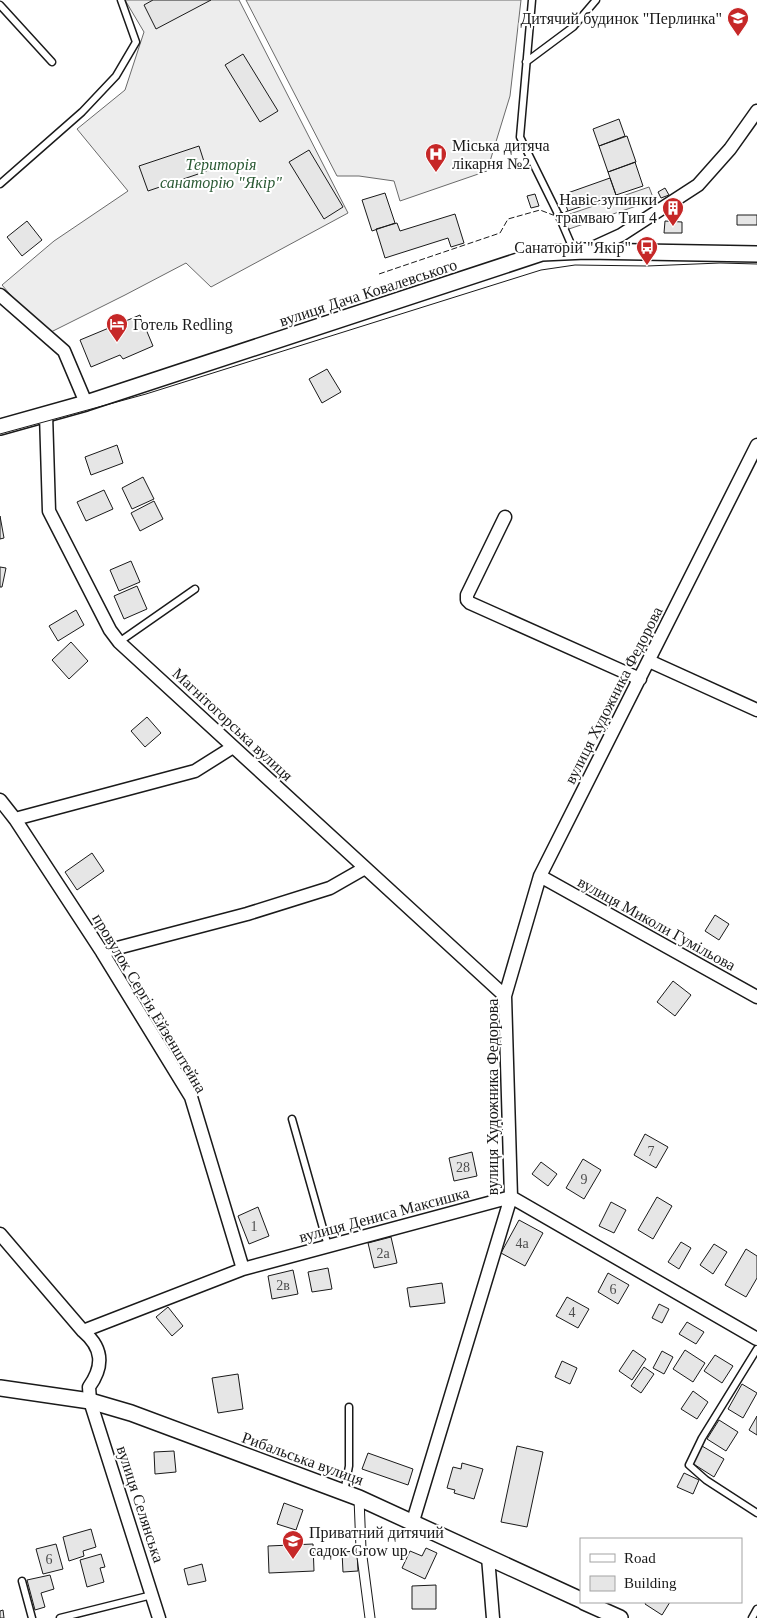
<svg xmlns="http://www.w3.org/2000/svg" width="757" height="1618" font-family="'Times New Roman',serif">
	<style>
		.built { fill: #ededed; stroke: #6a6a6a }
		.building { fill: #e6e6e6; stroke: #1a1a1a }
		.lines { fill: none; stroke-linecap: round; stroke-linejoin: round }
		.service-casing { stroke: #1a1a1a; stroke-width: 9 }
		.pedestrian-casing { stroke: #1a1a1a; stroke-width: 11 }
		.minor-casing { stroke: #1a1a1a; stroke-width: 15 }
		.tertiary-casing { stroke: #1a1a1a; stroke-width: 18 }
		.service { stroke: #fff; stroke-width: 6 }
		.pedestrian { stroke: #fff; stroke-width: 9 }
		.minor { stroke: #fff; stroke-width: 12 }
		.tertiary { stroke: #fff; stroke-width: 15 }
		.tram { stroke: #1a1a1a; stroke-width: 1 }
		.fence { stroke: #1a1a1a; stroke-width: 1; stroke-dasharray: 6 2.5; stroke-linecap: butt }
		.labels { text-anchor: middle; stroke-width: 4; stroke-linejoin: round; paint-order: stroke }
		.number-label { font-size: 14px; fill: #4d4d4d }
		.poi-label { font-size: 16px; fill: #1a1a1a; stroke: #fff; text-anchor: end }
		.park-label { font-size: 16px; font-style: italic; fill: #2b5a34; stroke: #fff }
		.street-label { font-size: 16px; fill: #1a1a1a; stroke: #fff }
	</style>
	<rect width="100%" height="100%" fill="#fff"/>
	<!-- built -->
	<path class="built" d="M 125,0 L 239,0 L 348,213 L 211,287 L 186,263 L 125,295 L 45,335 L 2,285 L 54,241 L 128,191 L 77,129 L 125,90 L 144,32 Z
		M 246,0 L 521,0 L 510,96 L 487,171 L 400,201 L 394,181 L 359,176 L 337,176 Z
		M 649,187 L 654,200 L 569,229 L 564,216 Z"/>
	<!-- building -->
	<path class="building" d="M 153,0 L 211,0 L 156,29 L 144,5 Z
		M 243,54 L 278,111 L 260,122 L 225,65 Z
		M 619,119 L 625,136 L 599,146 L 593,129 Z
		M 627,136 L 636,162 L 608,172 L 599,146 Z
		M 199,146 L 207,171 L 148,191 L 139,166 Z
		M 309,150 L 343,207 L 324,219 L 289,162 Z
		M 635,162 L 643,186 L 616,195 L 608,172 Z
		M 610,178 L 616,195 L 568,211 L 562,195 Z
		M 665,188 L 669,195 L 661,198 L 658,192 Z
		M 385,193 L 395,223 L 372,231 L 362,200 Z
		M 535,194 L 539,206 L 531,208 L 527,196 Z
		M 455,214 L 464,243 L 451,247 L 448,238 L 385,258 L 376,229 L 397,223 L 400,231 Z
		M 737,215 L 757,215 L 757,225 L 737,225 Z
		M 27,221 L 42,240 L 22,256 L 7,237 Z
		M 665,221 L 682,222 L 682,233 L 664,233 Z
		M 140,315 L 153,346 L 123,359 L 120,355 L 91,367 L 80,340 Z
		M 327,369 L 341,392 L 322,403 L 309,379 Z
		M 117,445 L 123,463 L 91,475 L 85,457 Z
		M 143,477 L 154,499 L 132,509 L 122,488 Z
		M 104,490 L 113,509 L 86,521 L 77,502 Z
		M 154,501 L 163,519 L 140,531 L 131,513 Z
		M 0,516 L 4,538 L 0,539 Z
		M 131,561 L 140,582 L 119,591 L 110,570 Z
		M 0,567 L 6,568 L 2,587 L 0,587 Z
		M 137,586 L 147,609 L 124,619 L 114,596 Z
		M 76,610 L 84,625 L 58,641 L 49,626 Z
		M 71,642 L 88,661 L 69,679 L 52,660 Z
		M 147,717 L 161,733 L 145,747 L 131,731 Z
		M 92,853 L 104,871 L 77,890 L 65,872 Z
		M 715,915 L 729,924 L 719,940 L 705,931 Z
		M 673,981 L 691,995 L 675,1016 L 657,1002 Z
		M 645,1134 L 668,1147 L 656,1168 L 634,1155 Z
		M 472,1152 L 477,1176 L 454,1181 L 449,1158 Z
		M 583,1159 L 601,1170 L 584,1199 L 566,1188 Z
		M 541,1162 L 557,1174 L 548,1186 L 532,1174 Z
		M 657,1197 L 672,1206 L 653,1239 L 638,1230 Z
		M 611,1202 L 626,1210 L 614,1233 L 599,1226 Z
		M 258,1207 L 269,1236 L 249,1244 L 238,1216 Z
		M 519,1220 L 543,1233 L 525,1266 L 501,1253 Z
		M 391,1237 L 397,1263 L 374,1268 L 368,1243 Z
		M 681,1242 L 691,1248 L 679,1269 L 668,1262 Z
		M 714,1244 L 727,1252 L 713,1274 L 700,1265 Z
		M 746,1249 L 757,1256 L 757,1278 L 746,1297 L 725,1285 Z
		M 328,1268 L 332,1289 L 312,1292 L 308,1272 Z
		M 293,1270 L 298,1294 L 272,1299 L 268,1276 Z
		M 608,1273 L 629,1285 L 618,1304 L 598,1292 Z
		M 442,1283 L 445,1303 L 410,1307 L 407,1288 Z
		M 567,1297 L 589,1309 L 578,1328 L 556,1316 Z
		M 659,1304 L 669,1309 L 662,1323 L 652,1318 Z
		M 168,1307 L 183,1326 L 172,1336 L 156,1317 Z
		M 687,1322 L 704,1332 L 696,1344 L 679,1334 Z
		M 633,1350 L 646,1359 L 632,1380 L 619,1371 Z
		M 685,1350 L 705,1363 L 693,1382 L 673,1369 Z
		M 662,1351 L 673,1357 L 664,1374 L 653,1368 Z
		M 715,1355 L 733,1366 L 722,1383 L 704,1371 Z
		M 562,1361 L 577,1368 L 570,1384 L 555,1377 Z
		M 644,1367 L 654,1374 L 641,1393 L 631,1386 Z
		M 238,1374 L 243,1409 L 218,1413 L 212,1378 Z
		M 742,1384 L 757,1393 L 743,1418 L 728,1409 Z
		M 693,1391 L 708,1402 L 697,1419 L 681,1409 Z
		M 757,1416 L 757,1435 L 749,1430 Z
		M 719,1420 L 738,1432 L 726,1451 L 707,1439 Z
		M 517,1446 L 543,1452 L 527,1527 L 501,1522 Z
		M 702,1446 L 724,1459 L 714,1477 L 692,1463 Z
		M 174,1451 L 176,1472 L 155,1474 L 154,1452 Z
		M 368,1453 L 413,1469 L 408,1485 L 362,1469 Z
		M 462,1463 L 483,1469 L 474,1499 L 454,1493 L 455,1490 L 447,1488 L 453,1467 L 461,1469 Z
		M 684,1473 L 699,1480 L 693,1494 L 677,1487 Z
		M 284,1503 L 303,1510 L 296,1530 L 277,1524 Z
		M 91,1529 L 96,1547 L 83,1551 L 84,1556 L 69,1561 L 63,1537 Z
		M 56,1544 L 63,1569 L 43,1574 L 36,1549 Z
		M 313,1544 L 314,1571 L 269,1573 L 268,1546 Z
		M 426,1548 L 437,1553 L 425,1579 L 402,1568 L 410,1551 L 422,1556 Z
		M 357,1551 L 358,1571 L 343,1572 L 342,1552 Z
		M 101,1554 L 105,1567 L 100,1568 L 104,1582 L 87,1587 L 80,1560 Z
		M 202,1564 L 206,1581 L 188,1585 L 184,1569 Z
		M 50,1575 L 54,1589 L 41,1593 L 45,1607 L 35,1610 L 27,1580 Z
		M 436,1585 L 436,1609 L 412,1609 L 412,1586 Z
		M 646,1602 L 670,1602 L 662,1615 L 645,1604 Z
		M 3,1610 L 4,1618 L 0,1618 L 0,1611 Z"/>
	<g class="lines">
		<!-- service casing -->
		<g class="service-casing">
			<path id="service" d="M 532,0 L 520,137 L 558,214 L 574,251
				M 0,5 L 52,62
				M 526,62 L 573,27 L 596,0
				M 0,184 L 82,112 L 116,76 L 136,42 L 121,0
				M 119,642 L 195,589
				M 292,1119 L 328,1246
				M 757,1349 L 702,1438 L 689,1465 L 706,1480 L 757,1513
				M 344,1492 L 349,1466 L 349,1407
				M 22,1581 L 32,1618
				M 60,1618 L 152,1595
				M 752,1618 L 757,1609"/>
		</g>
		<!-- pedestrian casing -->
		<g class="pedestrian-casing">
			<path id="pedestrian" d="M 359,1498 L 361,1549 L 370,1618"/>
		</g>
		<!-- minor casing -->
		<g class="minor-casing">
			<path id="minor" d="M 586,251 L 621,235 L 698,185 L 730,149 L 757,111
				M 0,295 L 64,351 L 86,403
				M 46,414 L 49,511 L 110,630 L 119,642 L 505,996
				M 505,517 L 467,595 L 467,600 L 470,603 L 640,679
				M 649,661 L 757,710
				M 0,800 L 15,819 L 102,952 L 191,1097 L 243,1269
				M 15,819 L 195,771 L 233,747
				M 540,876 L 757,997
				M 102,952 L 247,914 L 330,888 L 365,868
				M 0,1234 L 83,1331 C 103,1348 104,1366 89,1387 L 90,1401 L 159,1618
				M 83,1331 L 243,1269 L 511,1197 L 757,1339
				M 413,1521 L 511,1197 L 505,996 L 540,876 L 757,445
				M 488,1557 L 493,1618"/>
		</g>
		<!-- tertiary casing -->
		<g class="tertiary-casing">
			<path id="tertiary" d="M 0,427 L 86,403 L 542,253 L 586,251 L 757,254
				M 0,1388 L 90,1401 L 131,1413 L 359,1498 L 581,1600
				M 584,1602 L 620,1618"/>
		</g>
		<!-- service -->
		<use href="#service" class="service"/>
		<!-- pedestrian -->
		<use href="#pedestrian" class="pedestrian"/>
		<!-- minor -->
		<use href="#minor" class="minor"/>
		<!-- tertiary -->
		<use href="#tertiary" class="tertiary"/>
		<!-- tram -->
		<path class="tram" d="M 0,434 L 146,394 L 541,270 L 575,265 L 647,266 L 720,263 L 757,264"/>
		<!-- fence -->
		<path class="fence" d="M 379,274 L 500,233 L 508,219 L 540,210 L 553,215 L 568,211"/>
	</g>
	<!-- icons -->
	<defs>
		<g id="school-pin" transform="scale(1.125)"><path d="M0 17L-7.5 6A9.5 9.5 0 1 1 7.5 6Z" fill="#c62828" stroke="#fff"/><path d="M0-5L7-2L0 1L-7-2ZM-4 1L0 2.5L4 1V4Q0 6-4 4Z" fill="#fff"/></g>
		<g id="hospital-pin" transform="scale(1.125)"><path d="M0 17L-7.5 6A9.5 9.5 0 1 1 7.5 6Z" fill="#c62828" stroke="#fff"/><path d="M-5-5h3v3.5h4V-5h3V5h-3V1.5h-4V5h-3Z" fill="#fff"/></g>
		<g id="building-pin" transform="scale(1.125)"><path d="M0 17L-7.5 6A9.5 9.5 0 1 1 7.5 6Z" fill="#c62828" stroke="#fff"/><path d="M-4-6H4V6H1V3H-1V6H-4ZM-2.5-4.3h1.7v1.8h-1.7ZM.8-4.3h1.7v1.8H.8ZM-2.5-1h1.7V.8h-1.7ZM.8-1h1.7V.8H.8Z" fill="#fff"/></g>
		<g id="bus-pin" transform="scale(1.125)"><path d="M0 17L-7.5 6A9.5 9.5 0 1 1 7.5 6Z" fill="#c62828" stroke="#fff"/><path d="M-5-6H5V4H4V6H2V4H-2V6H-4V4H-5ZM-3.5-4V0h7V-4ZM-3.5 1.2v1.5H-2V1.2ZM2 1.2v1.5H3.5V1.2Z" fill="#fff"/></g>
		<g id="hotel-pin" transform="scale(1.125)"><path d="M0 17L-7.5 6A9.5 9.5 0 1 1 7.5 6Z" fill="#c62828" stroke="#fff"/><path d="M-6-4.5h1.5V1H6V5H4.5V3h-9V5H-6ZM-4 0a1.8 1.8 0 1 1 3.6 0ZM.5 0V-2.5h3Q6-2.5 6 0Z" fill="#fff"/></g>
	</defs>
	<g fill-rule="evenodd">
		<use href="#school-pin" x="738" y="18"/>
		<use href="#hospital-pin" x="436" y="154"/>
		<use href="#building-pin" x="673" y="208"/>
		<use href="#bus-pin" x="647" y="247"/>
		<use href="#hotel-pin" x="117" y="324"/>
		<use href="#school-pin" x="293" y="1541"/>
	</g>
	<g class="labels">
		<!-- number labels -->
		<g class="number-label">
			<text x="651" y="1156">7</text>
			<text x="463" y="1172">28</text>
			<text x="584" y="1184">9</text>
			<text x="254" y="1231">1</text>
			<text x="522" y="1248">4а</text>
			<text x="383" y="1258">2а</text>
			<text x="283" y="1290">2в</text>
			<text x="613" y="1294">6</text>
			<text x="572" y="1317">4</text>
			<text x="49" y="1564">6</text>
		</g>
		<!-- poi labels -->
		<g class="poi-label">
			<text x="722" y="24">Дитячий будинок "Перлинка"</text>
			<text x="452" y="151" text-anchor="start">Міська дитяча<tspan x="452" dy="18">лікарня №2</tspan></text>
			<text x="657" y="205">Навіс зупинки<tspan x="657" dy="18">трамваю Тип 4</tspan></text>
			<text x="631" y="253">Санаторій "Якір"</text>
			<text x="133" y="330" text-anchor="start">Готель Redling</text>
			<text x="309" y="1538" text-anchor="start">Приватний дитячий<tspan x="309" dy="18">садок Grow up</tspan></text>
		</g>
		<!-- park labels -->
		<g class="park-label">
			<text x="221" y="170">Територія<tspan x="221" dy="18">санаторію "Якір"</tspan></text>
		</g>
		<!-- street labels -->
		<g class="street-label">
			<text transform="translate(368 292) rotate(-18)" y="6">вулиця Дача Ковалевського</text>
			<text transform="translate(613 695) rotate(-63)" y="6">вулиця Художника Федорова</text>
			<text transform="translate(233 724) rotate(43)" y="6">Магнітогорська вулиця</text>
			<text transform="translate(657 923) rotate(29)" y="6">вулиця Миколи Гумільова</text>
			<text transform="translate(150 1003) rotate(59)" y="6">провулок Сергія Ейзенштейна</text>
			<text transform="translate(492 1097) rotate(-90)" y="6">вулиця Художника Федорова</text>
			<text transform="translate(384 1214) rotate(-15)" y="6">вулиця Дениса Максишка</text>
			<text transform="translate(303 1458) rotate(20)" y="6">Рибальська вулиця</text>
			<text transform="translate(141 1504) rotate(72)" y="6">вулиця Селянська</text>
		</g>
	</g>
	<!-- legend -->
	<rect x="580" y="1538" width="162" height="65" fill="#ffffff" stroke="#a3a3a3"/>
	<rect x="590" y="1554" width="25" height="8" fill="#ffffff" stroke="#a3a3a3"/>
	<text x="624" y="1563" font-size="15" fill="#1a1a1a">Road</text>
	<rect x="590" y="1576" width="25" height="15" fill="#e6e6e6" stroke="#a3a3a3"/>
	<text x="624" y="1588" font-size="15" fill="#1a1a1a">Building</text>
</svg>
